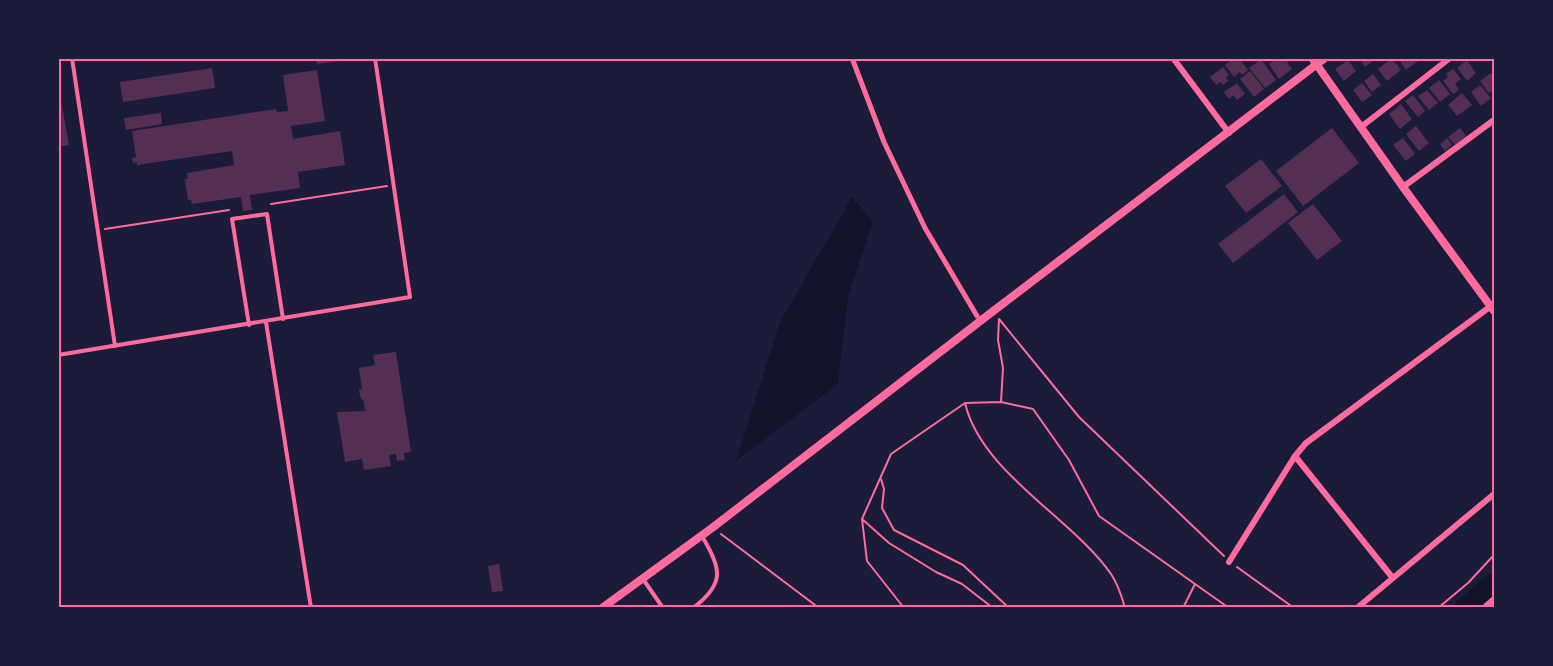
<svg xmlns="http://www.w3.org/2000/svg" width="1553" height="666" font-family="'Source Sans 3',sans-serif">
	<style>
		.water { fill: #12122b }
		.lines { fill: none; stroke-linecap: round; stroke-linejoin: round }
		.river { stroke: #12122b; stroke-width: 22 }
		.building { fill: #542f53 }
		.path { stroke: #ff6b9d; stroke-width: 2 }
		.service { stroke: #ff6b9d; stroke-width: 4 }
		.pedestrian { stroke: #ff6b9d; stroke-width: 5 }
		.minor { stroke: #ff6b9d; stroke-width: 6 }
		.tertiary { stroke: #ff6b9d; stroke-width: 8 }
		.neatline { fill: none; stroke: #ff6b9d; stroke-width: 2 }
	</style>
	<rect width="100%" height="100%" fill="#1b1b3a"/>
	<!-- water -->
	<path class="water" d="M 852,197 L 873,222 L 848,296 L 838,384 L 736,461 L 780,322 Z"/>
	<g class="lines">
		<!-- river -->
		<path class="river" d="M 1466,608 L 1494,584"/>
	</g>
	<!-- building -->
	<path class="building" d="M 316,58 L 339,58 L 340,61 L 317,64 Z
		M 1234,58 L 1239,58 L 1248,70 L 1242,75 L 1240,72 L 1234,77 L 1225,65 Z
		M 1276,58 L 1294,58 L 1287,63 L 1292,69 L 1279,79 L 1269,64 Z
		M 1359,58 L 1369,58 L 1372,62 L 1365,67 Z
		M 1392,58 L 1401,70 L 1387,81 L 1378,69 Z
		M 1398,58 L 1422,58 L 1406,70 Z
		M 1261,59 L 1276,80 L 1265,88 L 1249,68 Z
		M 1348,60 L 1356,71 L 1344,81 L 1335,69 Z
		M 1467,60 L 1476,73 L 1467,81 L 1457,68 Z
		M 1223,67 L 1229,75 L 1226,78 L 1228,81 L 1223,85 L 1220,82 L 1216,85 L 1210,77 Z
		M 212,68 L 215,88 L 123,102 L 120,82 Z
		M 1453,69 L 1461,79 L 1455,84 L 1459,90 L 1453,94 L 1443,81 L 1448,77 L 1446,74 Z
		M 317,70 L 325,121 L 291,126 L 293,139 L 340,131 L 345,165 L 298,172 L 300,188 L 250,195 L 252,210 L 243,211 L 241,197 L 192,204 L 191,200 L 188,200 L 185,179 L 188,179 L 187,173 L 234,165 L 232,151 L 137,165 L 137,162 L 133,163 L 132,158 L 136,157 L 132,131 L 276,109 L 277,112 L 288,111 L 283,75 Z
		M 1250,71 L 1264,89 L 1254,97 L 1240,79 Z
		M 1491,73 L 1494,77 L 1494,89 L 1489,93 L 1480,81 Z
		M 1373,74 L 1381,85 L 1372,92 L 1364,81 Z
		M 1439,80 L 1450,94 L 1440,102 L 1429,88 Z
		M 58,83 L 69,145 L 58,147 Z
		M 1237,83 L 1245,94 L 1237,100 L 1233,95 L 1229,99 L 1224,92 Z
		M 1362,83 L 1372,95 L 1362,102 L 1353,90 Z
		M 1480,85 L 1491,98 L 1481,106 L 1471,92 Z
		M 1427,90 L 1438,103 L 1429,110 L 1418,96 Z
		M 1462,93 L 1472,105 L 1457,116 L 1448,105 Z
		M 1413,95 L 1425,111 L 1418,117 L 1405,101 Z
		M 1401,104 L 1412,119 L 1400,129 L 1389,114 Z
		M 161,113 L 162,124 L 126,130 L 124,118 Z
		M 1416,126 L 1429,143 L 1419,151 L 1406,134 Z
		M 1332,128 L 1359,163 L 1303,206 L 1276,171 Z
		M 1460,128 L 1466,136 L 1455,145 L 1448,137 Z
		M 1403,138 L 1415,154 L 1406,161 L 1393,145 Z
		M 1447,138 L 1452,145 L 1445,151 L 1440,144 Z
		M 1261,159 L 1282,186 L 1246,213 L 1225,186 Z
		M 1284,194 L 1298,212 L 1233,263 L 1218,244 Z
		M 1313,204 L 1342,241 L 1317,260 L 1288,223 Z
		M 396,352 L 411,452 L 404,453 L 405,460 L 397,461 L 396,454 L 389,455 L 391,466 L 364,470 L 362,459 L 345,462 L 337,412 L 365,411 L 364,402 L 360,396 L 359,389 L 362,389 L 359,368 L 375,365 L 373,355 Z
		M 499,564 L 503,591 L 492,592 L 488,566 Z"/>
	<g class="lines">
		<!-- path -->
		<path class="path" d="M 271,204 L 387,186
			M 105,229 L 229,210
			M 999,319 L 1079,417 L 1224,556
			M 999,319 L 998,340 L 1003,368 L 1001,402
			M 965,403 C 981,472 1071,517 1111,574 C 1117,583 1122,597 1125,608
			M 881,479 L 884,489 L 882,508 L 894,530 L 963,565 L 1009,608
			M 862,519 L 889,543 L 936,572 L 962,584 L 993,608
			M 721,534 L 819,608
			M 1237,567 L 1294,608
			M 904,608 L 867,561 L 862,519 L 891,454 L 965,403 L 1001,402 L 1033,409 L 1069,460 L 1099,516 L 1229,608
			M 1183,608 L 1195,584
			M 1438,608 L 1468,583 L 1494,555"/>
		<!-- service -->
		<path class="service" d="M 72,58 L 115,346
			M 266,322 L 311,608
			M 249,325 L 232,219 L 267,214 L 283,319
			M 58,355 L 410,297 L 375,58
			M 643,579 L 663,608
			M 693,608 C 726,583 721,569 702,536"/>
		<!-- pedestrian -->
		<path class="pedestrian" d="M 852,58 L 884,142 L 925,228 L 977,316"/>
		<!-- minor -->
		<path class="minor" d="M 1173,58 L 1229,133
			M 1361,127 L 1450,58
			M 1403,187 L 1494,120
			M 1295,456 L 1392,577
			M 1229,562 L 1295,456 L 1306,443 L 1491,306
			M 1357,608 L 1494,494
			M 1484,608 L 1494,599"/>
		<!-- tertiary -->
		<path class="tertiary" d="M 1312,58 L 1403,187 L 1494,311
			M 602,608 L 712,528 L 992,312 L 1325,58"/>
	</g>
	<!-- border -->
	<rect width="1553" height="666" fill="none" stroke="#1b1b3a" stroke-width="120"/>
	<rect x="60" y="60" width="1433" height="546" class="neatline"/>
</svg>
